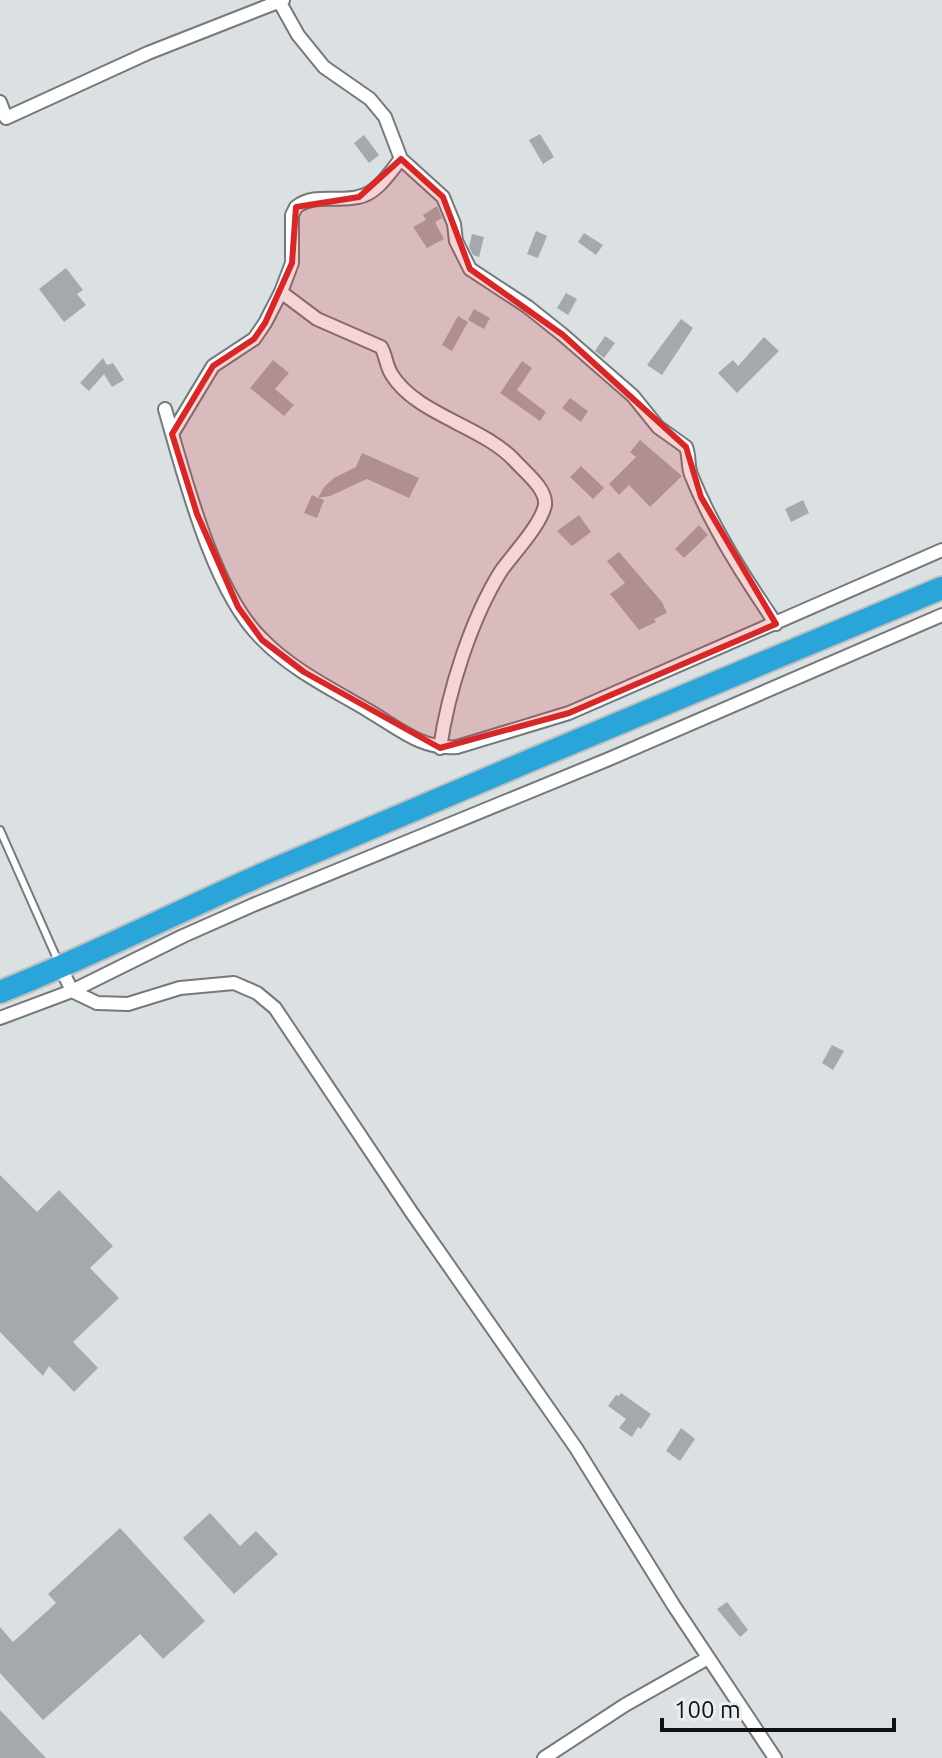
<svg xmlns="http://www.w3.org/2000/svg" width="942" height="1758" font-family="Ubuntu,sans-serif">
	<style>
		.building { fill: #a5a9ac }
		.lines { fill: none; stroke-linecap: round; stroke-linejoin: round }
		.lane-casing { stroke: #75797b; stroke-width: 10 }
		.street-casing { stroke: #75797b; stroke-width: 16 }
		.highway-casing { stroke: #bcbdbd; stroke-width: 26 }
		.lane { stroke: #fff; stroke-width: 6 }
		.street { stroke: #fff; stroke-width: 12 }
		.highway { stroke: #2aa5d9; stroke-width: 22 }
		.marked { fill: #d62828; fill-opacity: 0.2; stroke: #d62828; stroke-width: 6; stroke-linejoin: round }
	</style>
	<rect width="100%" height="100%" fill="#dbe0e3"/>
	<!-- building -->
	<path class="building" d="M 540,134 L 554,157 L 543,164 L 529,140 Z
		M 364,135 L 379,155 L 369,163 L 354,143 Z
		M 437,206 L 442,218 L 435,222 L 444,239 L 427,248 L 413,227 L 426,220 L 423,215 Z
		M 536,231 L 547,236 L 538,258 L 527,254 Z
		M 584,233 L 603,245 L 596,255 L 578,242 Z
		M 472,234 L 484,237 L 479,257 L 473,255 L 469,247 Z
		M 66,268 L 83,290 L 77,294 L 86,305 L 64,322 L 39,289 Z
		M 566,293 L 577,299 L 568,315 L 557,308 Z
		M 474,309 L 490,318 L 484,329 L 468,320 Z
		M 458,316 L 468,322 L 452,351 L 442,345 Z
		M 681,319 L 693,328 L 662,375 L 647,365 Z
		M 605,336 L 615,343 L 604,358 L 595,351 Z
		M 764,337 L 779,351 L 737,393 L 718,373 L 733,360 L 738,366 Z
		M 103,358 L 107,365 L 113,363 L 124,380 L 112,387 L 104,374 L 89,391 L 80,383 Z
		M 273,360 L 289,373 L 275,389 L 294,405 L 284,416 L 250,388 Z
		M 522,361 L 532,368 L 517,390 L 546,412 L 540,421 L 500,393 Z
		M 570,398 L 588,411 L 581,422 L 562,408 Z
		M 640,440 L 682,476 L 650,507 L 629,485 L 619,495 L 609,484 L 636,457 L 630,452 Z
		M 362,453 L 419,478 L 409,498 L 367,479 L 330,496 L 318,498 L 324,500 L 317,518 L 304,513 L 312,495 L 318,498 L 324,487 L 334,478 L 356,467 Z
		M 581,466 L 604,488 L 593,499 L 570,477 Z
		M 803,500 L 809,513 L 791,522 L 785,509 Z
		M 579,515 L 591,532 L 572,546 L 557,531 Z
		M 699,525 L 708,535 L 684,558 L 675,549 Z
		M 619,552 L 662,602 L 667,613 L 654,619 L 656,622 L 639,630 L 610,594 L 625,583 L 607,561 Z
		M 832,1045 L 844,1051 L 833,1070 L 822,1063 Z
		M 0,1175 L 37,1212 L 59,1190 L 113,1246 L 90,1268 L 119,1298 L 73,1342 L 98,1368 L 74,1392 L 49,1366 L 43,1376 L 0,1332 Z
		M 621,1393 L 651,1414 L 641,1429 L 638,1427 L 632,1437 L 619,1428 L 626,1419 L 608,1406 L 616,1395 L 619,1396 Z
		M 681,1428 L 695,1439 L 680,1461 L 666,1451 Z
		M 210,1513 L 240,1546 L 256,1531 L 278,1554 L 234,1594 L 183,1538 Z
		M 120,1528 L 205,1621 L 163,1659 L 140,1634 L 43,1720 L 0,1673 L 0,1627 L 13,1642 L 56,1603 L 48,1594 Z
		M 727,1602 L 748,1630 L 740,1637 L 717,1609 Z
		M 0,1710 L 46,1758 L 0,1758 Z"/>
	<g class="lines">
		<!-- lane casing -->
		<g class="lane-casing">
			<path id="lane" d="M 0,830 L 58,961"/>
		</g>
		<!-- street casing -->
		<g class="street-casing">
			<path id="street" d="M 279,1 L 298,35 L 324,67 L 370,99 L 385,117 L 401,159 L 443,197 L 454,224 L 456,241 L 470,269 L 528,307 L 563,335 L 633,396 L 658,427 L 686,447 C 690,457 687,467 692,477 C 713,529 745,578 776,624
				M 0,102 L 6,118 L 148,53 L 283,0
				M 281,292 L 317,319 L 381,347 C 386,355 386,366 392,375 C 417,415 483,426 515,461 C 525,472 547,489 545,505 C 541,525 513,554 501,571 C 471,619 448,692 440,748
				M 165,409 C 184,475 213,592 262,639 C 292,670 332,689 369,711 C 398,728 422,750 457,747 L 569,713 L 942,550
				M 172,434 L 213,366 L 254,339 L 265,323 L 281,292 L 292,263 L 292,215 L 296,207 C 314,193 337,202 358,197 C 377,194 389,173 401,159
				M 61,968 L 72,991 L 97,1003 L 128,1004 L 180,988 L 234,983 L 257,993 L 275,1008 L 412,1213 L 576,1448 L 674,1606 L 775,1758
				M 0,1018 L 72,991 L 183,936 L 253,905 L 609,759 L 942,615
				M 544,1758 L 625,1705 L 708,1658"/>
		</g>
		<!-- highway casing -->
		<g class="highway-casing">
			<path id="highway" d="M 0,992 C 94,955 184,908 277,868 C 498,773 720,681 942,588"/>
		</g>
		<!-- lane -->
		<use href="#lane" class="lane"/>
		<!-- street -->
		<use href="#street" class="street"/>
		<!-- highway -->
		<use href="#highway" class="highway"/>
	</g>
	<!-- marked area -->
	<path class="marked" d="M 401,159 L 443,197 L 470,269 L 563,335 L 686,447 L 701,497 L 776,624 L 569,713 L 440,748 L 304,672 L 262,640 L 238,607 L 197,514 L 172,434 L 213,366 L 254,339 L 265,323 L 292,263 L 296,207 L 359,197 Z"/>
	<!-- scale -->
	<path d="M662 1718v12h232v-12" fill="none" stroke="#101212" stroke-width="4"/>
	<text x="674" y="1718" font-size="24" fill="#101212" stroke="#e9edf0" stroke-width="6" paint-order="stroke">100 m</text>
</svg>
